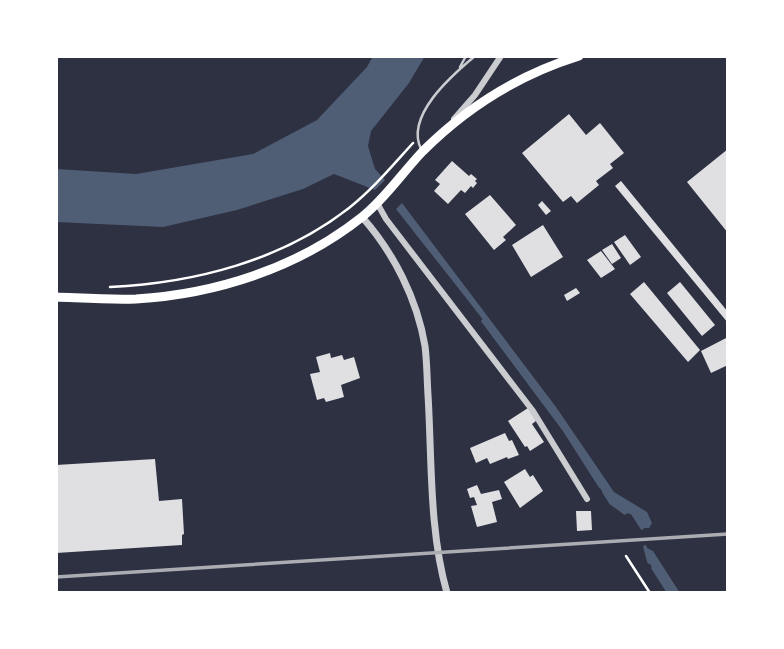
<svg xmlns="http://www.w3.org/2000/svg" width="784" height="649" font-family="'PT Sans',sans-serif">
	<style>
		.water { fill: #4f5d75 }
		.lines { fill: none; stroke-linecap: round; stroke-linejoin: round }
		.stream { stroke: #4f5d75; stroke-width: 3.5 }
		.building { fill: #e0e0e3 }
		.path { stroke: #fff; stroke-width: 2.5 }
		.service { stroke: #caccd0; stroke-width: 2.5 }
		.minor { stroke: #caccd0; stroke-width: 6 }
		.tertiary { stroke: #caccd0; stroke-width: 7 }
		.primary { stroke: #fff; stroke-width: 9 }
		.rail { stroke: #abadb3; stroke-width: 3.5 }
	</style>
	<rect width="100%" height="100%" fill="#2d3142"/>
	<!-- water -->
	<path class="water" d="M 373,56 L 425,56 L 409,83 L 371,131 L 368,146 L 375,169 L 385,180 L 375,190 L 334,174 L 303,189 L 237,210 L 163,227 L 56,222 L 56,169 L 136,174 L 253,154 L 317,120 L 367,67 Z
		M 402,203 L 556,407 L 614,492 L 647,512 L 652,523 L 649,528 L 642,528 L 634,515 C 608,511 595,478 582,457 C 526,370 459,290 396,209 Z
		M 645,547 L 653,551 L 680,593 L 669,593 L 646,558 Z"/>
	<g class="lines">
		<!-- stream -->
		<path class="stream" d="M 483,321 L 565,431 L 600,486
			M 604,492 L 611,503 L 625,513
			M 633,514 L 642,528
			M 645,547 L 649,562
			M 653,568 L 669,593"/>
	</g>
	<!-- building -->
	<path class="building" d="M 569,114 L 586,135 L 600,123 L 624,153 L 610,164 L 613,168 L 596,181 L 599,185 L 577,203 L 571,196 L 563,202 L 522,153 Z
		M 728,149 L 728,233 L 687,182 Z
		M 452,161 L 469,176 L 471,174 L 477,179 L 475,181 L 477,183 L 473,188 L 471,186 L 465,193 L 461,190 L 448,204 L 434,191 L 440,184 L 435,180 Z
		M 621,181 L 728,312 L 728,323 L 615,186 Z
		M 490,195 L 516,225 L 503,237 L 506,240 L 494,250 L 465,214 Z
		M 542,201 L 551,211 L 546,215 L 538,205 Z
		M 543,225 L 563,257 L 531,277 L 512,245 Z
		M 625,235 L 641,257 L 630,265 L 614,242 Z
		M 612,244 L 621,258 L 612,264 L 602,250 Z
		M 601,251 L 615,269 L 601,278 L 587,260 Z
		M 644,282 L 700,350 L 688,362 L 630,294 Z
		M 680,282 L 715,325 L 702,336 L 667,293 Z
		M 576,288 L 580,293 L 567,301 L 564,295 Z
		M 728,337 L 728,365 L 711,373 L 701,351 Z
		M 330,353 L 331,358 L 342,355 L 344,360 L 354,357 L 360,378 L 341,385 L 344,397 L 326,402 L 324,398 L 317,400 L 310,374 L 320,372 L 316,357 Z
		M 528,408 L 536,421 L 532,424 L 544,442 L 530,451 L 527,446 L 525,447 L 508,421 Z
		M 505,433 L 509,441 L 512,440 L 519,455 L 508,459 L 507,457 L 490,464 L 487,458 L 476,463 L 470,448 Z
		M 155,459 L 159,501 L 182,499 L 184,534 L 182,535 L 182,545 L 56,553 L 56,465 Z
		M 525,469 L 530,477 L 533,475 L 543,491 L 520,508 L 504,482 Z
		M 477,485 L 481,494 L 499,490 L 502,499 L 492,502 L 497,522 L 477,527 L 471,506 L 477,505 L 474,497 L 470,498 L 467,489 Z
		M 576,511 L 591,511 L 592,530 L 577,531 Z"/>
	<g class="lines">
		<!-- path -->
		<path class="path" d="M 110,287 C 194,283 281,261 349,208 C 373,189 393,165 413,143
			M 626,556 L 650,593"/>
		<!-- service -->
		<path class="service" d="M 460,67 L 466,56
			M 421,149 C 405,116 451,76 475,56"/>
		<!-- minor -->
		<path class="minor" d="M 454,119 L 475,95 L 501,56
			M 377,203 L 386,219 L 533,411 L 587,499"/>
		<!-- tertiary -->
		<path class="tertiary" d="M 362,217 C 394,253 417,299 425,346 C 427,362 427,379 428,395 C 432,460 429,530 447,593"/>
		<!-- primary -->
		<path class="primary" d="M 56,297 C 82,298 109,300 136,299 C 216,294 298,268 362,217 C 385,199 402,173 423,151 C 468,106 518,75 579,56"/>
		<!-- rail -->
		<path class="rail" d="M 56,577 L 728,534"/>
	</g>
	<!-- border -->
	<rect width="784" height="649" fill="none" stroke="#ffffff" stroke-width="116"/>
</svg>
